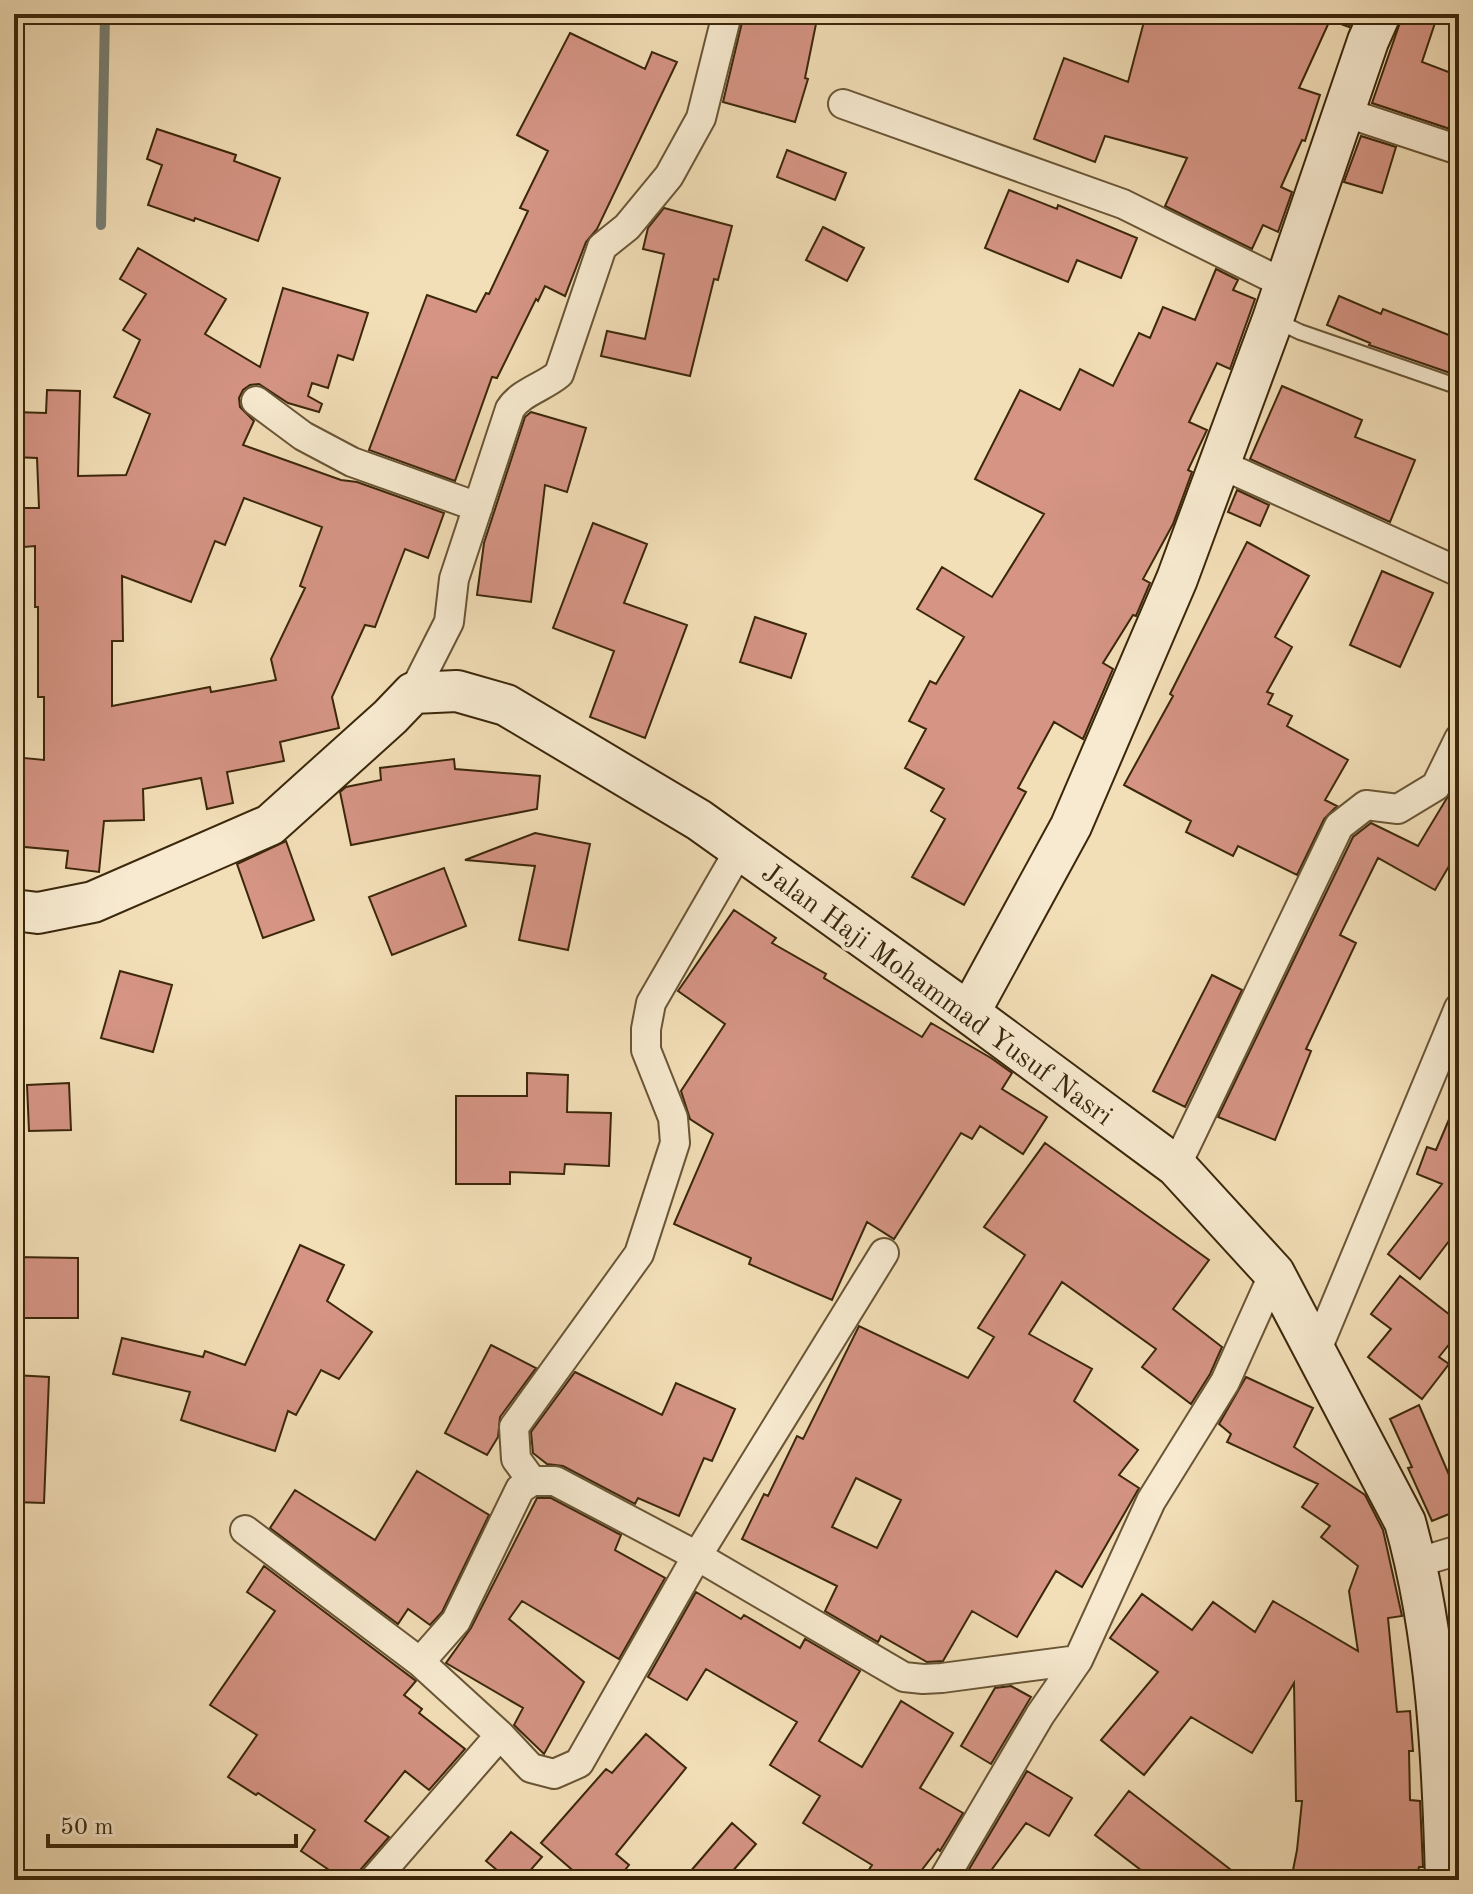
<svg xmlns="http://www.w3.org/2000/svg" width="1473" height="1894" font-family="'Old Standard TT',serif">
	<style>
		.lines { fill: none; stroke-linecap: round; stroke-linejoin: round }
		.stream { stroke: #787f73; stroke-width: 10 }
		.building { fill: #d59484; stroke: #3b270a; stroke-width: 2; fill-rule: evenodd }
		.lane-casing { stroke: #695535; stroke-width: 18 }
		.street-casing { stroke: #695535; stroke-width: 32 }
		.secondary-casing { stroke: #3b270a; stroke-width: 44 }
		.lane { stroke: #f7ead0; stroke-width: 14 }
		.street { stroke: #f7ead0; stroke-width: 28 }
		.secondary { stroke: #f7ead0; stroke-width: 40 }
		.labels { text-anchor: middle; stroke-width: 8; stroke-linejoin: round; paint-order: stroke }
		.street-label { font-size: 28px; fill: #3b270a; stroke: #f7ead0 }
	</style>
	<rect width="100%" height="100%" fill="#f2deb7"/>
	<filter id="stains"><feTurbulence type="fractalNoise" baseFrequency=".0025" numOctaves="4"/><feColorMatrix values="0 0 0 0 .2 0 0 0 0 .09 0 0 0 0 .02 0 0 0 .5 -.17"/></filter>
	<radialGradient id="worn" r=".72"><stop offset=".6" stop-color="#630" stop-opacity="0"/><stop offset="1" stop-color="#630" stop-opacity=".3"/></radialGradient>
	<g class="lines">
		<!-- stream -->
		<path class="stream" d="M 101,225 L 105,14"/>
	</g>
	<!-- building -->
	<path class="building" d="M 744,14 L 791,14 L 817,19 L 805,78 L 808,79 L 795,122 L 723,102 Z
		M 1146,14 L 1355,14 L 1349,27 L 1330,20 L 1299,88 L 1320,95 L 1305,141 L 1302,140 L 1281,187 L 1292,192 L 1278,232 L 1263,225 L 1252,249 L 1165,206 L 1187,158 L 1105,136 L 1095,162 L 1034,139 L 1064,58 L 1128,82 Z
		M 1403,14 L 1438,14 L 1422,62 L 1459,76 L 1459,132 L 1372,103 Z
		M 570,33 L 645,69 L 652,52 L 677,62 L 597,229 L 586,242 L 565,296 L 545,286 L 538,301 L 536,299 L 497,378 L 492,377 L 455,481 L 369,450 L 427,295 L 476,312 L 486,293 L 489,294 L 528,211 L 520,208 L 548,151 L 517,135 Z
		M 157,129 L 236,155 L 234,161 L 280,178 L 258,241 L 195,218 L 194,221 L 148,205 L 162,165 L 147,159 Z
		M 1361,136 L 1396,147 L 1382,193 L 1344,182 Z
		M 787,150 L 846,173 L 835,200 L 777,177 Z
		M 1009,190 L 1057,209 L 1058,205 L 1137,238 L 1121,278 L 1077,260 L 1068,282 L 985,248 Z
		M 664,208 L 732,226 L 718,280 L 714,279 L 690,376 L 601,356 L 607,331 L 645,339 L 664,254 L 643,249 L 648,228 Z
		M 823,227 L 864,248 L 847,281 L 806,260 Z
		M 138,248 L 226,299 L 205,334 L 260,367 L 283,288 L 368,313 L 353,360 L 338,355 L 328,388 L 312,383 L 308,396 L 322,404 L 319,412 L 288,403 L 259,384 L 250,385 L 243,390 L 239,398 L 240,407 L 254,421 L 243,445 L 341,480 L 357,482 L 444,513 L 428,558 L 405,549 L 375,627 L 365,625 L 332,697 L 339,728 L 280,742 L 284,761 L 227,772 L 233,803 L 207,809 L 201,778 L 143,789 L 144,820 L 104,821 L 99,872 L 66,868 L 68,851 L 14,846 L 14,757 L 44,760 L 44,697 L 38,697 L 38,607 L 35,607 L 35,546 L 24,547 L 23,508 L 39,508 L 37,458 L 14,457 L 14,412 L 46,413 L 47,390 L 80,391 L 78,476 L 126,475 L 150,414 L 114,397 L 140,340 L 123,330 L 146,294 L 120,279 ZM 244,498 L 322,527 L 300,586 L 305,588 L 271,659 L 276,680 L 211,692 L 210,687 L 112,706 L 112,641 L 123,641 L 122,576 L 191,602 L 215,541 L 225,545 Z
		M 1216,269 L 1238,280 L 1233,290 L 1255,299 L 1230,369 L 1217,363 L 1189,422 L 1207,430 L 1188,470 L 1192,472 L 1173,524 L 1143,579 L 1150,583 L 1136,616 L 1133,615 L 1103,663 L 1113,669 L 1083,739 L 1054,722 L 1018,788 L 1026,792 L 964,905 L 912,877 L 945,819 L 931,811 L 944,789 L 905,768 L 926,729 L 909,721 L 930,681 L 936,684 L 964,637 L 917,609 L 942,567 L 992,597 L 1044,514 L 975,479 L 1020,390 L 1060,410 L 1080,369 L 1113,386 L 1139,333 L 1150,338 L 1163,307 L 1195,320 Z
		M 1339,296 L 1381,314 L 1383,309 L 1459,339 L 1459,376 L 1369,345 L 1370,343 L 1327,325 Z
		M 1282,386 L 1362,420 L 1355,437 L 1415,460 L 1390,522 L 1250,459 Z
		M 531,412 L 586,428 L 567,492 L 545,485 L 531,602 L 477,595 L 484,543 L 525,417 Z
		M 1237,490 L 1269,505 L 1260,526 L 1228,512 Z
		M 593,523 L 647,544 L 624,603 L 687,625 L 645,738 L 590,717 L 614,651 L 553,628 Z
		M 1247,542 L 1309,576 L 1275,637 L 1292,647 L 1267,692 L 1273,694 L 1268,704 L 1292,716 L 1287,726 L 1348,760 L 1325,800 L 1337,806 L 1324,819 L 1297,875 L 1238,846 L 1233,856 L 1186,832 L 1191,821 L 1124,785 L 1173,696 L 1170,694 Z
		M 1382,571 L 1433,593 L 1400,667 L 1350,645 Z
		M 755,617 L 806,634 L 791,678 L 740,662 Z
		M 454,759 L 455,769 L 540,776 L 537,809 L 351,845 L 340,792 L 346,787 L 381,780 L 380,768 Z
		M 1459,778 L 1459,849 L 1435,890 L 1378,858 L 1340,935 L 1356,943 L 1306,1049 L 1311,1051 L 1275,1140 L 1218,1117 L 1353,837 L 1371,823 L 1418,846 Z
		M 535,833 L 590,844 L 568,950 L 519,940 L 535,866 L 465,860 Z
		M 286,841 L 314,920 L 263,938 L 237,864 Z
		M 444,868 L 466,926 L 392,955 L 369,897 Z
		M 734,910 L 776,938 L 772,943 L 826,974 L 824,978 L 922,1037 L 931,1023 L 991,1058 L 1012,1073 L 1002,1089 L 1047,1117 L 1023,1154 L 980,1126 L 972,1139 L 961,1133 L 894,1239 L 867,1222 L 832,1300 L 749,1264 L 751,1258 L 674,1224 L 713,1134 L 690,1119 L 681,1091 L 725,1024 L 678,991 Z
		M 120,971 L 172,985 L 153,1052 L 101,1038 Z
		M 1212,975 L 1242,990 L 1185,1107 L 1153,1091 Z
		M 527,1073 L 568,1075 L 567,1112 L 611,1113 L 609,1166 L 565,1164 L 564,1174 L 510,1172 L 510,1184 L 456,1184 L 456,1096 L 527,1096 Z
		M 69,1083 L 71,1130 L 29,1131 L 27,1085 Z
		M 1459,1096 L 1459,1228 L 1420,1279 L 1388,1254 L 1442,1184 L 1417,1174 L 1427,1147 L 1436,1150 Z
		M 1045,1143 L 1209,1260 L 1173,1309 L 1222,1347 L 1210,1374 L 1191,1404 L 1142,1367 L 1156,1349 L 1062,1282 L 1029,1334 L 1092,1369 L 1074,1401 L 1138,1450 L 1119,1475 L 1139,1488 L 1082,1587 L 1056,1571 L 1017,1637 L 972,1611 L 943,1661 L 927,1662 L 881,1636 L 878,1642 L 825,1611 L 837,1586 L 742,1539 L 764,1494 L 768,1496 L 797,1436 L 803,1439 L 859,1326 L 968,1378 L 994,1337 L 978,1328 L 1025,1255 L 984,1227 ZM 856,1478 L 901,1500 L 877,1548 L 832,1527 Z
		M 300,1245 L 344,1265 L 327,1301 L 372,1332 L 339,1379 L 321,1370 L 296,1415 L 288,1411 L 275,1451 L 181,1420 L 190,1392 L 113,1374 L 122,1338 L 203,1357 L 205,1351 L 245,1365 Z
		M 14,1257 L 78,1258 L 78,1318 L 14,1318 Z
		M 1400,1276 L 1459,1322 L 1459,1332 L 1439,1357 L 1449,1364 L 1422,1399 L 1368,1357 L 1391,1329 L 1371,1314 Z
		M 491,1345 L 536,1368 L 500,1417 L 498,1437 L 487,1455 L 445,1433 Z
		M 575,1372 L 662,1415 L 676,1383 L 735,1409 L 712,1461 L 704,1458 L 679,1516 L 638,1498 L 635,1504 L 563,1466 L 547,1464 L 533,1453 L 531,1432 Z
		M 14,1375 L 49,1377 L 44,1503 L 14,1502 Z
		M 1246,1377 L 1313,1408 L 1294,1447 L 1365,1495 L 1383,1530 L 1402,1616 L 1388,1618 L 1397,1712 L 1410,1711 L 1413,1751 L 1409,1751 L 1410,1800 L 1420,1801 L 1423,1867 L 1419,1867 L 1416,1880 L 1291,1880 L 1297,1850 L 1302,1801 L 1296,1801 L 1294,1683 L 1252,1753 L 1191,1717 L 1144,1775 L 1101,1740 L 1158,1672 L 1110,1638 L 1142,1594 L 1192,1630 L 1213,1602 L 1255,1632 L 1273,1601 L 1358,1651 L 1349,1591 L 1358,1566 L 1321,1537 L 1330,1526 L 1302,1507 L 1318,1484 L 1227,1442 L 1231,1434 L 1219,1424 Z
		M 1419,1405 L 1459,1498 L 1459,1510 L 1432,1521 L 1408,1468 L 1412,1467 L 1390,1419 Z
		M 417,1471 L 489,1515 L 442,1612 L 430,1625 L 408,1609 L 398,1624 L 270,1528 L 295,1490 L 375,1540 Z
		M 537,1498 L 551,1498 L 621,1535 L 615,1550 L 665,1578 L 619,1659 L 522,1601 L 509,1619 L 584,1682 L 544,1754 L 514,1725 L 523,1708 L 446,1663 L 471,1628 Z
		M 264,1566 L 416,1681 L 404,1695 L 422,1709 L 419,1713 L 465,1749 L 429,1790 L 405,1771 L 365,1821 L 389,1837 L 361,1869 L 357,1880 L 344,1880 L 301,1851 L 315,1830 L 258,1793 L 256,1795 L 228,1777 L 257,1735 L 210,1705 L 275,1611 L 247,1592 Z
		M 696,1592 L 741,1619 L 744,1615 L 800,1648 L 805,1639 L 860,1671 L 819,1741 L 862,1767 L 901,1701 L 953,1733 L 920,1788 L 963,1813 L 940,1851 L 938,1849 L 914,1880 L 862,1880 L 872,1865 L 803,1823 L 820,1796 L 770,1765 L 797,1722 L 706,1669 L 687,1700 L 648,1677 Z
		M 1011,1686 L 1031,1697 L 991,1764 L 961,1746 L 995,1688 Z
		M 646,1734 L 686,1768 L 616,1854 L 629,1865 L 617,1880 L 584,1880 L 541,1843 L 606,1769 L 612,1773 Z
		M 1027,1771 L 1072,1798 L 1049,1836 L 1026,1823 L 984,1880 L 979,1880 L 968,1871 Z
		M 1129,1791 L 1244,1880 L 1154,1880 L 1095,1835 Z
		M 732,1823 L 756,1844 L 725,1880 L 683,1880 Z
		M 511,1832 L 542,1857 L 522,1880 L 509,1880 L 486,1861 Z"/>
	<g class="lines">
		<!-- lane casing -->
		<g class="lane-casing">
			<path id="lane" d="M 1275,320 L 1300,332 L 1459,387"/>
		</g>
		<!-- street casing -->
		<g class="street-casing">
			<path id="street" d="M 843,104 L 1123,204 L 1285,284
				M 1344,112 L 1459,150
				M 256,401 L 303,436 L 352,462 L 478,507
				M 1220,464 L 1459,572
				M 413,693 L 449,622 L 454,579 L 510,409 C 521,392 544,387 559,374 L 602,247 L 627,227 L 669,176 L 701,118 L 727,14
				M 1176,1166 L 1339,826 L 1366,805 L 1398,809 L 1436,786 L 1459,739
				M 884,1253 L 697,1556 L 579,1763 L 554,1774 L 531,1768 L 500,1735 L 420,1662 L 456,1621 L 520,1489 L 532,1481 L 555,1481 L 697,1556 L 904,1677 L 923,1679 L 942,1678 L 1078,1660 L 1151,1501 L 1225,1382 L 1274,1273
				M 1315,1354 L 1459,1008
				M 532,1481 L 516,1459 L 514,1427 L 639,1254 L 675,1143 L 673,1118 L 646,1050 L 646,1029 L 651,1003 L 740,849
				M 245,1530 L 420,1662
				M 1416,1563 L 1459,1550
				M 374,1880 L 500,1735
				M 943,1880 L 1040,1715 L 1078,1660"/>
		</g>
		<!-- secondary casing -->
		<g class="secondary-casing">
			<path id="secondary" d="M 14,910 L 38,913 L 93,902 L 270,825 L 390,717 L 413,693 L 457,691 L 506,705 L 699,820 L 969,1013 L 1176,1166 L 1274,1273 L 1405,1522 C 1437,1636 1443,1762 1446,1880
				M 969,1013 L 1071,826 L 1177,579 L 1273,319 L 1368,41 L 1380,14"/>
		</g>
		<!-- lane -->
		<use href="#lane" class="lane"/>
		<!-- street -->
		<use href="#street" class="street"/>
		<!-- secondary -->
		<use href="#secondary" class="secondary"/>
	</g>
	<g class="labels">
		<!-- street labels -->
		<g class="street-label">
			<text transform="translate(938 993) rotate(36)" y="10">Jalan Haji Mohammad Yusuf Nasri</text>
		</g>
	</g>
	<!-- margin -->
	<rect width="1473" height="1894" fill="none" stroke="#f2deb7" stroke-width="48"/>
	<rect x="16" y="16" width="1441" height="1862" fill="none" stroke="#3b270a" stroke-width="4"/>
	<rect x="24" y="24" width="1425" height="1846" fill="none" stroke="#3b270a" stroke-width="2"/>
	<!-- scale -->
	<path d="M48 1834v12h248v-12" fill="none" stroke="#3b270a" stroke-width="4"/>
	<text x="60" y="1834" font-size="24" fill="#3b270a" stroke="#f7ead0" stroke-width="6" paint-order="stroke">50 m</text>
	<rect width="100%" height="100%" filter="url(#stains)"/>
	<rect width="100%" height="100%" fill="url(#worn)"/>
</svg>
